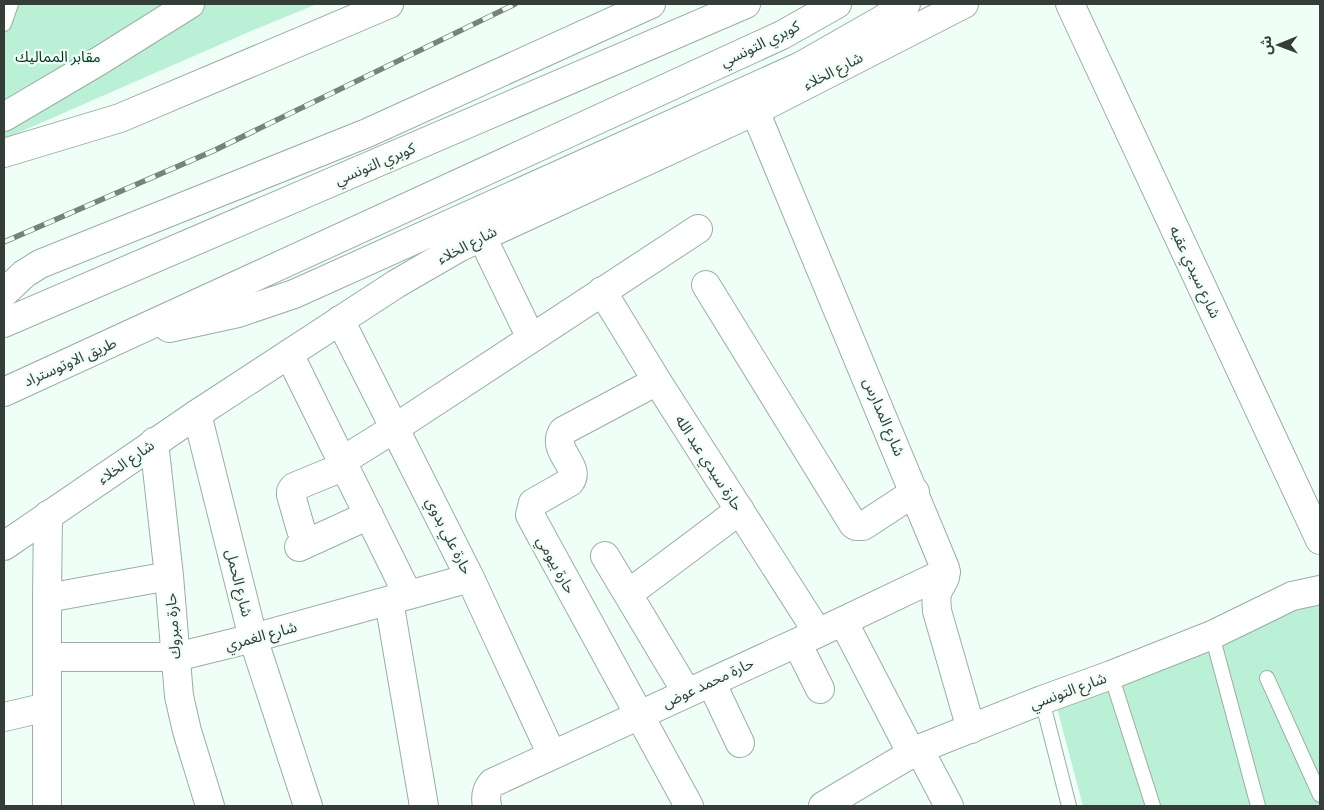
<svg xmlns="http://www.w3.org/2000/svg" width="1324" height="810" font-family="'Titillium Web','Noto Sans Arabic',sans-serif">
	<style>
		.green { fill: #baf0d5 }
		.lines { fill: none; stroke-linecap: round; stroke-linejoin: round }
		.lane-casing { stroke: #98afa3; stroke-width: 16 }
		.street-casing { stroke: #98afa3; stroke-width: 30 }
		.secondary-casing { stroke: #98afa3; stroke-width: 30 }
		.highway-casing { stroke: #98afa3; stroke-width: 30 }
		.lane { stroke: #fff; stroke-width: 14 }
		.street { stroke: #fff; stroke-width: 28 }
		.secondary { stroke: #fff; stroke-width: 28 }
		.highway { stroke: #fff; stroke-width: 28 }
		.rail-casing { stroke: #77827c; stroke-width: 5.5 }
		.rail { stroke: #effef6; stroke-width: 4; stroke-dasharray: 11; stroke-linecap: butt }
		.labels { text-anchor: middle; stroke-width: 4.5; stroke-linejoin: round; paint-order: stroke }
		.street-label { font-size: 15px; fill: #343d38; stroke: #effef6 }
		.park-label { font-size: 15px; fill: #033422; stroke: #effef6 }
	</style>
	<rect width="100%" height="100%" fill="#effef6"/>
	<!-- green -->
	<path class="green" d="M 4,4 L 317,4 L 251,31 L 4,139 Z
		M 1320,581 L 1320,806 L 1083,806 L 1056,704 Z"/>
	<g class="lines">
		<!-- lane casing -->
		<g class="lane-casing">
			<path id="lane" d="M 4,24 L 11,4
				M 1212,635 L 1258,806
				M 1111,675 L 1153,806
				M 1267,678 L 1320,795
				M 1042,700 L 1069,806"/>
		</g>
		<!-- street casing -->
		<g class="street-casing">
			<path id="street" d="M 755,111 L 945,568 C 947,581 942,581 938,591 C 935,597 937,605 937,611 L 971,729
				M 4,117 L 99,61 L 190,4
				M 4,153 L 120,118 L 389,4
				M 482,237 L 531,338
				M 706,285 L 853,524 L 856,526 L 863,526 L 915,492
				M 602,291 L 657,381 L 818,633
				M 340,320 L 470,578 L 552,755
				M 289,354 L 408,595
				M 657,381 L 563,431 C 550,451 582,466 570,482 L 533,503 L 530,515 L 689,806
				M 197,414 L 253,638 L 308,806
				M 154,442 L 169,576 L 179,696 L 187,731 L 210,806
				M 342,461 L 395,428 L 698,229
				M 301,530 L 291,495 L 291,491 L 294,487 L 345,466
				M 299,547 L 369,515
				M 605,556 L 687,693
				M 628,594 L 740,510
				M 47,598 L 169,576
				M 389,601 L 424,806
				M 843,621 L 912,754
				M 797,643 L 820,689
				M 47,657 L 176,657 L 253,638 L 470,578
				M 711,682 L 740,743
				M 4,717 L 47,707
				M 919,749 L 949,806
				M 47,806 L 47,598 L 48,515
				M 487,806 C 485,797 486,790 492,783 L 818,633 L 946,572
				M 823,806 L 919,749 L 1042,700 L 1111,675 L 1212,635 L 1292,596 L 1320,590"/>
		</g>
		<!-- secondary casing -->
		<g class="secondary-casing">
			<path id="secondary" d="M 1070,4 L 1320,540
				M 4,546 L 197,414 L 396,284 L 460,247 L 755,111 L 964,4"/>
		</g>
		<!-- highway casing -->
		<g class="highway-casing">
			<path id="highway" d="M 4,293 L 24,274 L 40,264 L 367,133 L 651,4
				M 4,323 L 746,4
				M 169,328 L 238,313 L 294,294 L 801,66 L 880,21 L 906,4
				M 4,392 L 782,35 L 837,4"/>
		</g>
		<!-- lane -->
		<use href="#lane" class="lane"/>
		<!-- street -->
		<use href="#street" class="street"/>
		<!-- secondary -->
		<use href="#secondary" class="secondary"/>
		<!-- highway -->
		<use href="#highway" class="highway"/>
		<!-- rail casing -->
		<g class="rail-casing">
			<path id="rail" d="M 4,242 L 213,151 L 515,4"/>
		</g>
		<!-- rail -->
		<use href="#rail" class="rail"/>
	</g>
	<g class="labels">
		<!-- street labels -->
		<g class="street-label">
			<text transform="translate(760 44) rotate(-26)" y="5">كوبري التونسي</text>
			<text transform="translate(833 71) rotate(-27)" y="5">شارع الخلاء</text>
			<text transform="translate(375 164) rotate(-23)" y="5">كوبري التونسي</text>
			<text transform="translate(467 245) rotate(-27)" y="5">شارع الخلاء</text>
			<text transform="translate(1195 272) rotate(65)" y="5">شارع سيدي عقبه</text>
			<text transform="translate(70 362) rotate(-24)" y="5">طريق الاوتوستراد</text>
			<text transform="translate(884 417) rotate(67)" y="5">شارع المدارس</text>
			<text transform="translate(126 462) rotate(-35)" y="5">شارع الخلاء</text>
			<text transform="translate(709 463) rotate(57)" y="5">حارة سيدي عبد الله</text>
			<text transform="translate(449 536) rotate(63)" y="5">حارة علي بدوي</text>
			<text transform="translate(556 565) rotate(61)" y="5">حارة بيومي</text>
			<text transform="translate(239 583) rotate(76)" y="5">شارع الحمل</text>
			<text transform="translate(173 626) rotate(-94)" y="5">حارة مبروك</text>
			<text transform="translate(261 636) rotate(-15)" y="5">شارع الغمري</text>
			<text transform="translate(708 683) rotate(-25)" y="5">حارة محمد عوض</text>
			<text transform="translate(1068 691) rotate(-20)" y="5">شارع التونسي</text>
		</g>
		<!-- park labels -->
		<g class="park-label">
			<text x="58" y="62">مقابر المماليك</text>
		</g>
	</g>
	<!-- border -->
	<rect width="1324" height="810" fill="none" stroke="#343d38" stroke-width="10"/>
	<!-- north arrow -->
	<g transform="translate(1279 45) rotate(269)" stroke="#effef6" stroke-width="4" paint-order="stroke">
	<path d="M0-4L9 19L0 12L-9 19Z" fill="#343d38"/>
	<text y="-8" font-size="14" font-weight="bold" text-anchor="middle" fill="#343d38">ش</text>
	</g>
</svg>
